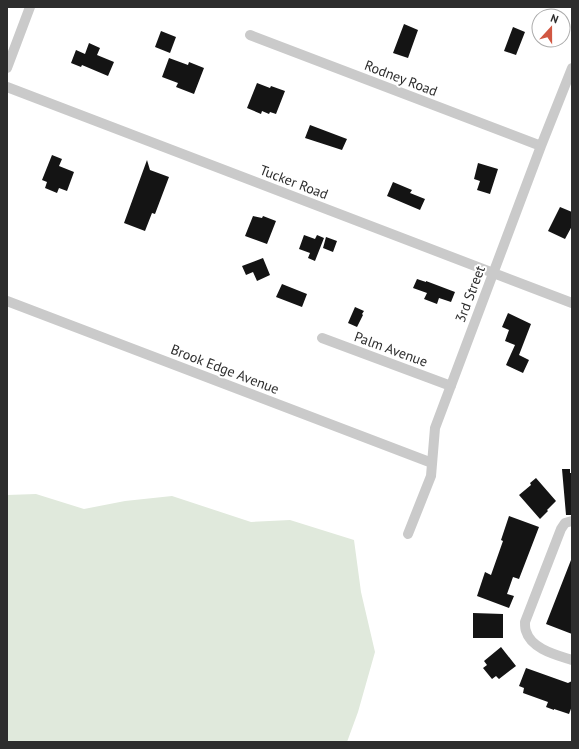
<svg xmlns="http://www.w3.org/2000/svg" width="579" height="749" font-family="'PT Sans',sans-serif">
	<style>
		.green { fill: #e0e9dc }
		.building { fill: #141414 }
		.lines { fill: none; stroke-linecap: round; stroke-linejoin: round }
		.minor { stroke: #cacaca; stroke-width: 10 }
		.labels { text-anchor: middle; stroke-width: 4; stroke-linejoin: round; paint-order: stroke }
		.street-label { font-size: 14px; fill: #2d2d2d; stroke: #fff }
	</style>
	<rect width="100%" height="100%" fill="#fff"/>
	<!-- green -->
	<path class="green" d="M 36,494 L 84,509 L 125,501 L 172,496 L 251,522 L 290,520 L 354,540 L 361,592 L 375,652 L 358,712 L 347,742 L 7,742 L 7,495 Z"/>
	<!-- building -->
	<path class="building" d="M 404,24 L 418,30 L 408,58 L 393,53 Z
		M 513,27 L 525,32 L 516,55 L 504,51 Z
		M 161,31 L 176,37 L 170,53 L 155,47 Z
		M 89,43 L 100,48 L 97,55 L 114,62 L 108,76 L 82,65 L 81,67 L 71,63 L 76,50 L 85,54 Z
		M 169,58 L 188,65 L 189,62 L 204,68 L 194,94 L 176,87 L 178,83 L 162,77 Z
		M 257,83 L 270,88 L 271,86 L 285,91 L 276,114 L 270,112 L 269,114 L 262,111 L 261,114 L 247,108 Z
		M 310,125 L 347,139 L 342,150 L 305,138 Z
		M 52,155 L 62,159 L 59,166 L 74,172 L 67,191 L 59,188 L 57,193 L 45,188 L 47,182 L 42,180 Z
		M 147,160 L 150,170 L 169,177 L 155,214 L 152,213 L 145,231 L 124,223 Z
		M 478,163 L 498,169 L 490,194 L 477,190 L 480,181 L 474,179 Z
		M 393,182 L 412,190 L 410,193 L 425,199 L 420,210 L 387,196 Z
		M 560,207 L 572,212 L 572,226 L 565,239 L 548,231 Z
		M 253,216 L 262,218 L 263,216 L 276,221 L 267,244 L 245,236 Z
		M 304,235 L 315,239 L 317,235 L 324,238 L 315,261 L 308,258 L 310,253 L 299,249 Z
		M 326,237 L 337,241 L 333,252 L 323,248 Z
		M 263,258 L 270,275 L 257,281 L 253,272 L 246,275 L 242,266 Z
		M 417,279 L 426,282 L 426,281 L 455,292 L 451,302 L 439,298 L 437,304 L 424,299 L 427,293 L 413,288 Z
		M 282,284 L 307,294 L 302,307 L 276,297 Z
		M 355,307 L 364,311 L 362,314 L 363,315 L 357,327 L 348,323 Z
		M 508,313 L 531,324 L 519,355 L 529,360 L 523,373 L 506,365 L 515,345 L 505,341 L 509,330 L 502,327 Z
		M 562,469 L 570,469 L 570,473 L 572,473 L 572,515 L 566,515 Z
		M 536,478 L 556,501 L 547,510 L 548,511 L 540,519 L 519,495 L 531,485 L 530,483 Z
		M 509,516 L 539,527 L 519,579 L 513,577 L 507,594 L 514,596 L 509,608 L 477,596 L 485,572 L 491,575 L 503,541 L 501,540 Z
		M 571,560 L 572,560 L 572,634 L 546,624 Z
		M 473,613 L 503,614 L 503,638 L 473,638 Z
		M 501,647 L 516,666 L 499,679 L 496,676 L 492,679 L 483,668 L 487,665 L 484,661 Z
		M 526,668 L 568,683 L 572,681 L 572,706 L 569,714 L 554,709 L 554,710 L 546,707 L 548,702 L 523,693 L 524,688 L 519,686 Z"/>
	<g class="lines">
		<!-- minor -->
		<path class="minor" d="M 250,35 L 541,146
			M 7,68 L 30,7
			M 7,87 L 572,303
			M 7,301 L 432,463
			M 322,338 L 451,386
			M 572,521 L 565,523 L 561,529 L 525,622 C 525,625 525,629 526,631 C 531,649 557,655 572,660
			M 408,534 L 431,476 L 435,428 L 541,146 L 572,68"/>
	</g>
	<g class="labels">
		<!-- street labels -->
		<g class="street-label">
			<text transform="translate(401 78) rotate(21)" y="5">Rodney Road</text>
			<text transform="translate(294 182) rotate(21)" y="5">Tucker Road</text>
			<text transform="translate(470 294) rotate(-69)" y="5">3rd Street</text>
			<text transform="translate(391 349) rotate(20)" y="5">Palm Avenue</text>
			<text transform="translate(225 369) rotate(21)" y="5">Brook Edge Avenue</text>
		</g>
	</g>
	<!-- border -->
	<rect width="579" height="749" fill="none" stroke="#2d2d2d" stroke-width="16"/>
	<!-- north arrow -->
	<g transform="translate(551 28) rotate(21)"><circle r="19" fill="#ffffff" stroke="#ababab"/>
	<path d="M0-3L7 15L0 10L-7 15Z" fill="#d15742"/>
	<text y="-6" font-size="11" font-weight="bold" text-anchor="middle" fill="#2d2d2d">N</text>
	</g>
</svg>
